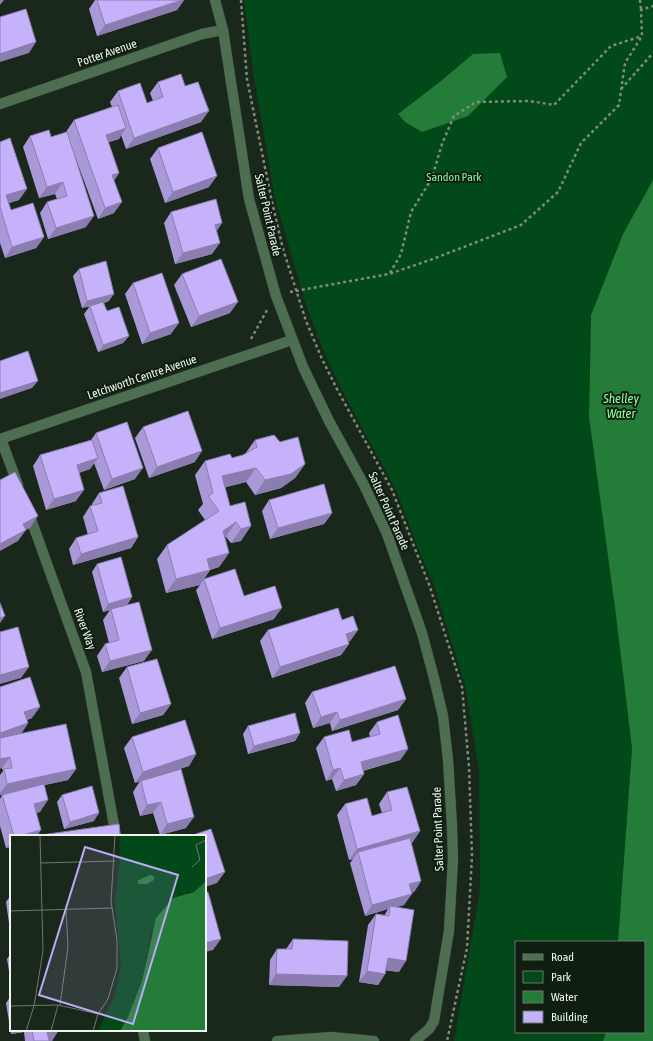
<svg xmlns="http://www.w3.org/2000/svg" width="653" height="1041" font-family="'Asap Condensed',sans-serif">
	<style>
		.green { fill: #024919 }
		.water { fill: #247c39 }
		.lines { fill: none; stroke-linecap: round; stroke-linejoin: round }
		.minor-casing { stroke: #374538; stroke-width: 11 }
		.path { stroke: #7e8b7f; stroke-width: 2.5; stroke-dasharray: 3 3; stroke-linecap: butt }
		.minor { stroke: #4e6e52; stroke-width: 10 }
		.wall { fill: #aa99d8 }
		.shaded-wall { fill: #8b7db0 }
		.building { fill: #c6b2fb; stroke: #8b7db0 }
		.labels { text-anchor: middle; stroke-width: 4; stroke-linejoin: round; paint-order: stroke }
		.street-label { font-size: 12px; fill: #ecf6ed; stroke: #101e12 }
		.park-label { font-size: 12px; fill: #87f399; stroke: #101e12 }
		.water-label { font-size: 13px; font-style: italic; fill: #90fca1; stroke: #101e12 }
		.inset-road { fill: none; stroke: #6d7a6f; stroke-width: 1 }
		.view { fill: #bea9f4; fill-opacity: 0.15; stroke: #bea9f4; stroke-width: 2 }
		.inset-edge { fill: none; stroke: #ecf6ed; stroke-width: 2 }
	</style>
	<rect width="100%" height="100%" fill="#19281b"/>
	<!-- green -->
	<path class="green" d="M 244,0 L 653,0 L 653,180 L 623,234 L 591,315 L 589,417 L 615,608 L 632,748 L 618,942 L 516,942 L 516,1032 L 606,1032 L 603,1041 L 454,1041 L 480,890 L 479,770 L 465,685 L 434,585 L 418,548 L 397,492 L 345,396 L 324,352 L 306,305 L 275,199 L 254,77 Z"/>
	<!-- water -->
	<path class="water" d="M 500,53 L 507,77 L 468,116 L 422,132 L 405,122 L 398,114 L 441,81 L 473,54 Z
		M 653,180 L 653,1041 L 603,1041 L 606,1032 L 644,1032 L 644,942 L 618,942 L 632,748 L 615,608 L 589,417 L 591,315 L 623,234 Z"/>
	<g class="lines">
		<!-- minor casing -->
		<g class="minor-casing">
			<path id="minor" d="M 215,0 L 223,30 L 249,199 L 276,296 L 303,367 L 329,421 L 364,485 L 387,534 L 422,633 L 434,678 L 443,716 L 448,760 L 452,826 L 453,859 L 449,931 L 434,1021 L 429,1029 L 415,1041
				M 0,104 L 202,34 L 223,30
				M 0,439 L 292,340
				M 1,439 L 18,485
				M 28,511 L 86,672 L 116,836
				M 143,1030 L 145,1041
				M 277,1041 L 331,1037 L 374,1041"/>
		</g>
		<!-- path -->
		<path class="path" d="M 241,0 L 247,79 L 272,202 L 283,249 L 306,321 L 322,359 L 338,391 L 392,490 L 430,587 L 462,687 L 469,767 L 472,856 L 467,948 L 447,1041
			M 640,0 L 641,10
			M 621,89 L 653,53
			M 390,273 L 401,254 L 411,212 L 432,178 L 442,144 L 454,116 L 476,102 L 530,101 L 554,105 L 611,46 L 642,36
			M 290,292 L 389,274 L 430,260 L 521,225 L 558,192 L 581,143 L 619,105 L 625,63 L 642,36 L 641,10 L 653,6
			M 251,339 L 267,310"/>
		<!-- minor -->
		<use href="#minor" class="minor"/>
	</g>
	<!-- wall -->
	<path class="wall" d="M 95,0 L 184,0 L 177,10 L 97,36 L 89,9 Z
		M 158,82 L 185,86 L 201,122 L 126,149 L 121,135 L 119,139 L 108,142 L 119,173 L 114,180 L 114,213 L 98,219 L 73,151 L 86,227 L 48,239 L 40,213 L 47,202 L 57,199 L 55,194 L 39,198 L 23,147 L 30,136 L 51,137 L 66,132 L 74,120 L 112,107 L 110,102 L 118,91 L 147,103 L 153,101 L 150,93 Z
		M 0,142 L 19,200 L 8,203 L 11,210 L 44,237 L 36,248 L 5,258 L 0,243 Z
		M 158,148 L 209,187 L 165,203 L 150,159 Z
		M 171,212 L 212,254 L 175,264 L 164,223 Z
		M 79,269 L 109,301 L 104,303 L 107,311 L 129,336 L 123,343 L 98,352 L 84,314 L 90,306 L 92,306 L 82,308 L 73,276 Z
		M 182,274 L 230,313 L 191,327 L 174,285 Z
		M 133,283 L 171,334 L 142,344 L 125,294 Z
		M 143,427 L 195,462 L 149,478 L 135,438 Z
		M 96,433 L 135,479 L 104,490 L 94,463 L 90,469 L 79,473 L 76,501 L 46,510 L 33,466 L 40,455 L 91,440 Z
		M 255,440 L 280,442 L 305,464 L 295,478 L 281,488 L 255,495 L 246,482 L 225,487 L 230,506 L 245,502 L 241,541 L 231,543 L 226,537 L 225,537 L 229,553 L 219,567 L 210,570 L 204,579 L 244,596 L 274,619 L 212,639 L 196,590 L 200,585 L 166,593 L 157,559 L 167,545 L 205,520 L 198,510 L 203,504 L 195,475 L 205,461 L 232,458 L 243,455 L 245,454 Z
		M 99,493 L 138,537 L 131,548 L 73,565 L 69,549 L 76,538 L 88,535 L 83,517 L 90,506 L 92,506 L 92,504 Z
		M 269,500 L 332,513 L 324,524 L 270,539 L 262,511 Z
		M 97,564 L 132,597 L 127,605 L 144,661 L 102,672 L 97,656 L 105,644 L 109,643 L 103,620 L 110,610 L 103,612 L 92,572 Z
		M 342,620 L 358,630 L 350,641 L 348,642 L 349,644 L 341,655 L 272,678 L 260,641 L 268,630 Z
		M 127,667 L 171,704 L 163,715 L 132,724 L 119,678 Z
		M 0,687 L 32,718 L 27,720 L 28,723 L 21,734 L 76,769 L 68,780 L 44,785 L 40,812 L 36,813 L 37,836 L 120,836 L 11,836 L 11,847 L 6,848 L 0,826 L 0,799 L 2,795 L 20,790 L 0,795 L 0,775 L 3,771 L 2,768 Z
		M 312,692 L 406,699 L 398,710 L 332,731 L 330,723 L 313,728 L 305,703 Z
		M 377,722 L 408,749 L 400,760 L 363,771 L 364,774 L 356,785 L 336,791 L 332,779 L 326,781 L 316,748 L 324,737 L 352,742 L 370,737 L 369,733 Z
		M 248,726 L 300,733 L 295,741 L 248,754 L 243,734 Z
		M 132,737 L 196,754 L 189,766 L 150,778 L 186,828 L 160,835 L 153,813 L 140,816 L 133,792 L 140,781 L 135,783 L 124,748 Z
		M 387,792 L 420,831 L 412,843 L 411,843 L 421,881 L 414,892 L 411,893 L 404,905 L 396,907 L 399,972 L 386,970 L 385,974 L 378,985 L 359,982 L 368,925 L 376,914 L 384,916 L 388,909 L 365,916 L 350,863 L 353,859 L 349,860 L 337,815 L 345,804 L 372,816 L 382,813 L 379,804 Z
		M 62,795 L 94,821 L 64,829 L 57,802 Z
		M 11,895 L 11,937 L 6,902 Z
		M 293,939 L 339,987 L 269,985 L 270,960 L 277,949 L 286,949 Z
		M 11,953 L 11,970 L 9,971 L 7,959 Z
		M 11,996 L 11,1030 L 57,1030 L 52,1041 L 25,1041 L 24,1032 L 11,1034 L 6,1003 Z"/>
	<!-- shaded-wall -->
	<path class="shaded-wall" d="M 0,0 L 4,0 L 0,5 Z
		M 182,0 L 184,0 L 177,10 L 97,36 L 105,25 Z
		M 36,42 L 29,53 L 0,62 L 0,54 Z
		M 209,111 L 201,122 L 126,149 L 134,138 Z
		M 126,128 L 119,139 L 98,146 L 106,135 Z
		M 119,173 L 112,184 L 112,175 Z
		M 217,176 L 209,187 L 165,203 L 173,192 Z
		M 63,182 L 55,194 L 39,198 L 47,187 Z
		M 27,189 L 19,200 L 0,206 L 6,195 Z
		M 122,202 L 114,213 L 98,219 L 105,208 Z
		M 94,216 L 86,227 L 48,239 L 56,228 Z
		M 222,223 L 215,234 L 215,225 Z
		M 44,237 L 36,248 L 5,258 L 12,247 Z
		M 220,243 L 212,254 L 175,264 L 183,253 Z
		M 114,294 L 109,301 L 82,308 L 87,301 Z
		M 238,302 L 230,313 L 191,327 L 199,316 Z
		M 179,323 L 171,334 L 142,344 L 150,333 Z
		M 129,336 L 123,343 L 98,352 L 103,345 Z
		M 38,381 L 32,388 L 0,399 L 0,393 Z
		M 202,451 L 195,462 L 149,478 L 157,467 Z
		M 98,458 L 90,469 L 69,476 L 77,465 Z
		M 305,464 L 295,478 L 281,488 L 255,495 L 265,480 Z
		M 143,468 L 135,479 L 104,490 L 112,479 Z
		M 256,468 L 246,482 L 212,491 L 222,476 Z
		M 84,490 L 76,501 L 46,510 L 54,499 Z
		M 332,513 L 324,524 L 270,539 L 278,528 Z
		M 38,516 L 30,528 L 15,535 L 23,524 Z
		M 236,522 L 226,537 L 213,545 L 223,531 Z
		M 251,526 L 241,541 L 231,543 L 241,529 Z
		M 26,530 L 18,541 L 0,551 L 0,544 Z
		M 138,537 L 131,548 L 73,565 L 81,554 Z
		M 229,553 L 219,567 L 197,573 L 207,559 Z
		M 210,570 L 200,585 L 166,593 L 176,579 Z
		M 132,597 L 127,605 L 103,612 L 108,604 Z
		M 282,608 L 274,619 L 212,639 L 220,628 Z
		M 5,616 L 0,623 L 0,618 Z
		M 358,630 L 350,641 L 338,645 L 346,634 Z
		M 349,644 L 341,655 L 272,678 L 280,667 Z
		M 152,650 L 144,661 L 102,672 L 110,661 Z
		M 29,667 L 21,678 L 0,684 L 0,675 Z
		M 406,699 L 398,710 L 332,731 L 340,720 Z
		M 171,704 L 163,715 L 132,724 L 140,713 Z
		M 40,707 L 32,718 L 17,723 L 24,712 Z
		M 337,712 L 330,723 L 313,728 L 321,717 Z
		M 28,723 L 21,734 L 0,742 L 0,733 Z
		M 300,733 L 295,741 L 248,754 L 254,746 Z
		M 408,749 L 400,760 L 353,773 L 361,762 Z
		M 196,754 L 189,766 L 135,783 L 143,772 Z
		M 10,757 L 2,768 L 0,769 L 0,759 Z
		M 340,768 L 332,779 L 326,781 L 333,770 Z
		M 76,769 L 68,780 L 0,795 L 0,793 L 7,784 Z
		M 364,774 L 356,785 L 336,791 L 344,780 Z
		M 48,800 L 40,812 L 26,815 L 34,804 Z
		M 161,802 L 153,813 L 140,816 L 147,805 Z
		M 99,813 L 94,821 L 64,829 L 70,822 Z
		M 194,817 L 186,828 L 160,835 L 167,824 Z
		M 41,830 L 37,836 L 19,836 Z
		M 420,831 L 412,843 L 360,857 L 358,852 L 353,859 L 349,860 L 357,849 Z
		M 11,842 L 11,847 L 6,848 Z
		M 225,872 L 217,883 L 205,887 L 205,879 Z
		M 421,881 L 414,892 L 401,895 L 409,884 Z
		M 412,894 L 404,905 L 390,909 L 390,906 L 388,909 L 365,916 L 372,905 Z
		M 221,939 L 213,950 L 205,952 L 205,943 Z
		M 388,958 L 406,961 L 399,972 L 380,970 Z
		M 367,971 L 385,974 L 378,985 L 359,982 Z
		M 276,974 L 347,976 L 339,987 L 269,985 Z
		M 13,1030 L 25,1030 L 24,1032 L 11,1034 Z
		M 57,1030 L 59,1030 L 52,1041 L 41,1041 L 47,1032 Z"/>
	<!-- building -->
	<path class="building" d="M 97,0 L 182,0 L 105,25 Z
		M 26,9 L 36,42 L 0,54 L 0,17 Z
		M 181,74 L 185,86 L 198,82 L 209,111 L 134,138 L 118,91 L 140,83 L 147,103 L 163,97 L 158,82 Z
		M 118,105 L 126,128 L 106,135 L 119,173 L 112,175 L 122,202 L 105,208 L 74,120 Z
		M 49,130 L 51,137 L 67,132 L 94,216 L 56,228 L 47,202 L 67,196 L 63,182 L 47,187 L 30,136 Z
		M 202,132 L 217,176 L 173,192 L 158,148 Z
		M 10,138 L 27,189 L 6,195 L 11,210 L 33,203 L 44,237 L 12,247 L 0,207 L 0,142 Z
		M 216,199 L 222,223 L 215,225 L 220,243 L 183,253 L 171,212 Z
		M 221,259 L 238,302 L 199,316 L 182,274 Z
		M 106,261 L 114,294 L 87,301 L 79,269 Z
		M 162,273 L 179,323 L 150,333 L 133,283 Z
		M 103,302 L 107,311 L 119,307 L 129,336 L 103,345 L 90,306 Z
		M 28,351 L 38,381 L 0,393 L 0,361 Z
		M 188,411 L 202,451 L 157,467 L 143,427 Z
		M 127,422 L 143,468 L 112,479 L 96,433 Z
		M 274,435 L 280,442 L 298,437 L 305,464 L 291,474 L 265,480 L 256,468 L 222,476 L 230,506 L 245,502 L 251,526 L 241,529 L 236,522 L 223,531 L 229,553 L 207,559 L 210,570 L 176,579 L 167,545 L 219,511 L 208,496 L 213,493 L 205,461 L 230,454 L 232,458 L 243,455 L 257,447 L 255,440 Z
		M 92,440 L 98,458 L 77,465 L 84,490 L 54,499 L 40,455 Z
		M 15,472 L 38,516 L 23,524 L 26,530 L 0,544 L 0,480 Z
		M 324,484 L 332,513 L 278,528 L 269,500 Z
		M 123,486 L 138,537 L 81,554 L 76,538 L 98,531 L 90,506 L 102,503 L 99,493 Z
		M 121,557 L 132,597 L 108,604 L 97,564 Z
		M 235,569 L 244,596 L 275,586 L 282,608 L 220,628 L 204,579 Z
		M 139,602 L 152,650 L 110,661 L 105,644 L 119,640 L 111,609 Z
		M 0,603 L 5,616 L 0,618 Z
		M 338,608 L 342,620 L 353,616 L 358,630 L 346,634 L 349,644 L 280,667 L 268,630 Z
		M 18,627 L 29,667 L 0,675 L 0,632 Z
		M 157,659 L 171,704 L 140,713 L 127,667 Z
		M 395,666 L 406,699 L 340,720 L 337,712 L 321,717 L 312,692 Z
		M 30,677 L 40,707 L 24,712 L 28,723 L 0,733 L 0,687 Z
		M 295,713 L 300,733 L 254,746 L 248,726 Z
		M 398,715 L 408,749 L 361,762 L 364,774 L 344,780 L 340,768 L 333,770 L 324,737 L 349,730 L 352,742 L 380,734 L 377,722 Z
		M 185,720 L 196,754 L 143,772 L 132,737 Z
		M 66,724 L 76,769 L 7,784 L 4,769 L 12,768 L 10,757 L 0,759 L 0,738 Z
		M 181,769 L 194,817 L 167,824 L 161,802 L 147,805 L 141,781 Z
		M 44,784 L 48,800 L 34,804 L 41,830 L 19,836 L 14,836 L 2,795 Z
		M 92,786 L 99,813 L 70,822 L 62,795 Z
		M 407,787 L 420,831 L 357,849 L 345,804 L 367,798 L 372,816 L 392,810 L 387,792 Z
		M 119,824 L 120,836 L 34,836 Z
		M 211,829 L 225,872 L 205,879 L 205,836 L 190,836 Z
		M 410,838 L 421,881 L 409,884 L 412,894 L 372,905 L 358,852 Z
		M 208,892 L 221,939 L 205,943 L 205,893 Z
		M 390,906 L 414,910 L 406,961 L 388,958 L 385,974 L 367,971 L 376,914 L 389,916 Z
		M 293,939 L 348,941 L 347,976 L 276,974 L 277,949 L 292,949 Z
		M 32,1030 L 57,1030 L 47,1032 L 49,1041 L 34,1041 Z"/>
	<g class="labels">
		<!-- street labels -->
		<g class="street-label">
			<text transform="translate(107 53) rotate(-19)" y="4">Potter Avenue</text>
			<text transform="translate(268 215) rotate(77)" y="4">Salter Point Parade</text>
			<text transform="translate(142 377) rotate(-19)" y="4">Letchworth Centre Avenue</text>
			<text transform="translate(389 511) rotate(66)" y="4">Salter Point Parade</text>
			<text transform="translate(85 629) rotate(70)" y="4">River Way</text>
			<text transform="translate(438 829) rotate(-92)" y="4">Salter Point Parade</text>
		</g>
		<!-- park labels -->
		<g class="park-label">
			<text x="454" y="181">Sandon Park</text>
		</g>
		<!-- water labels -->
		<g class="water-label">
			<text x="621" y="403">Shelley<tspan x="621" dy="15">Water</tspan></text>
		</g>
	</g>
	<!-- overview -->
	<g transform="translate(10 835)">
		<rect width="196" height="196" fill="#19281b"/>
		<path d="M 109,0 L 196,0 L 196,46 L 184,57 L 178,57 L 141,97 L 132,146 L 118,182 L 110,196 L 88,196 L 105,160 L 111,130 L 105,69 L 110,20 Z" fill="#024919"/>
		<path d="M 140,40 L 144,41 L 144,45 L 137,49 L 129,49 L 127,46 ZM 196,46 L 196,196 L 110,196 L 118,182 L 132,146 L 146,83 L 163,63 L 184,57 Z" fill="#247c39"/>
		<path class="inset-road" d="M 31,28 L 105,26M 182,32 L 190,25 L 186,10 L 196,5M 0,76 L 102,73M 50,170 L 58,112 L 56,75M 0,171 L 48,170 L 88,179M 16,196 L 24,171 L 33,116 L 30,0M 41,196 L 48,170M 83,196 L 88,179 L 98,164 L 107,133 L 107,105 L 101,66 L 105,0"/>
		<path class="view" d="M 75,12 L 168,40 L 123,189 L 29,160 Z"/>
		<rect width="196" height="196" class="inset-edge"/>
	</g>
	<!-- legend -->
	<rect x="515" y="941" width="130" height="92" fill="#101e12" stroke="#68746a"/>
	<rect x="523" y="954" width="20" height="6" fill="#4e6e52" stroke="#68746a"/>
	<text x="551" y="961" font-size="12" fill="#ecf6ed">Road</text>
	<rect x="523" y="971" width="20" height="12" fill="#024919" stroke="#68746a"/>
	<text x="551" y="981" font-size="12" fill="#ecf6ed">Park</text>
	<rect x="523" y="991" width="20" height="12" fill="#247c39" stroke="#68746a"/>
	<text x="551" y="1001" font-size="12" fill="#ecf6ed">Water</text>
	<rect x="523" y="1011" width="20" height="12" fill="#c6b2fb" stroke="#68746a"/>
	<text x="551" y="1021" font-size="12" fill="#ecf6ed">Building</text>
</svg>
